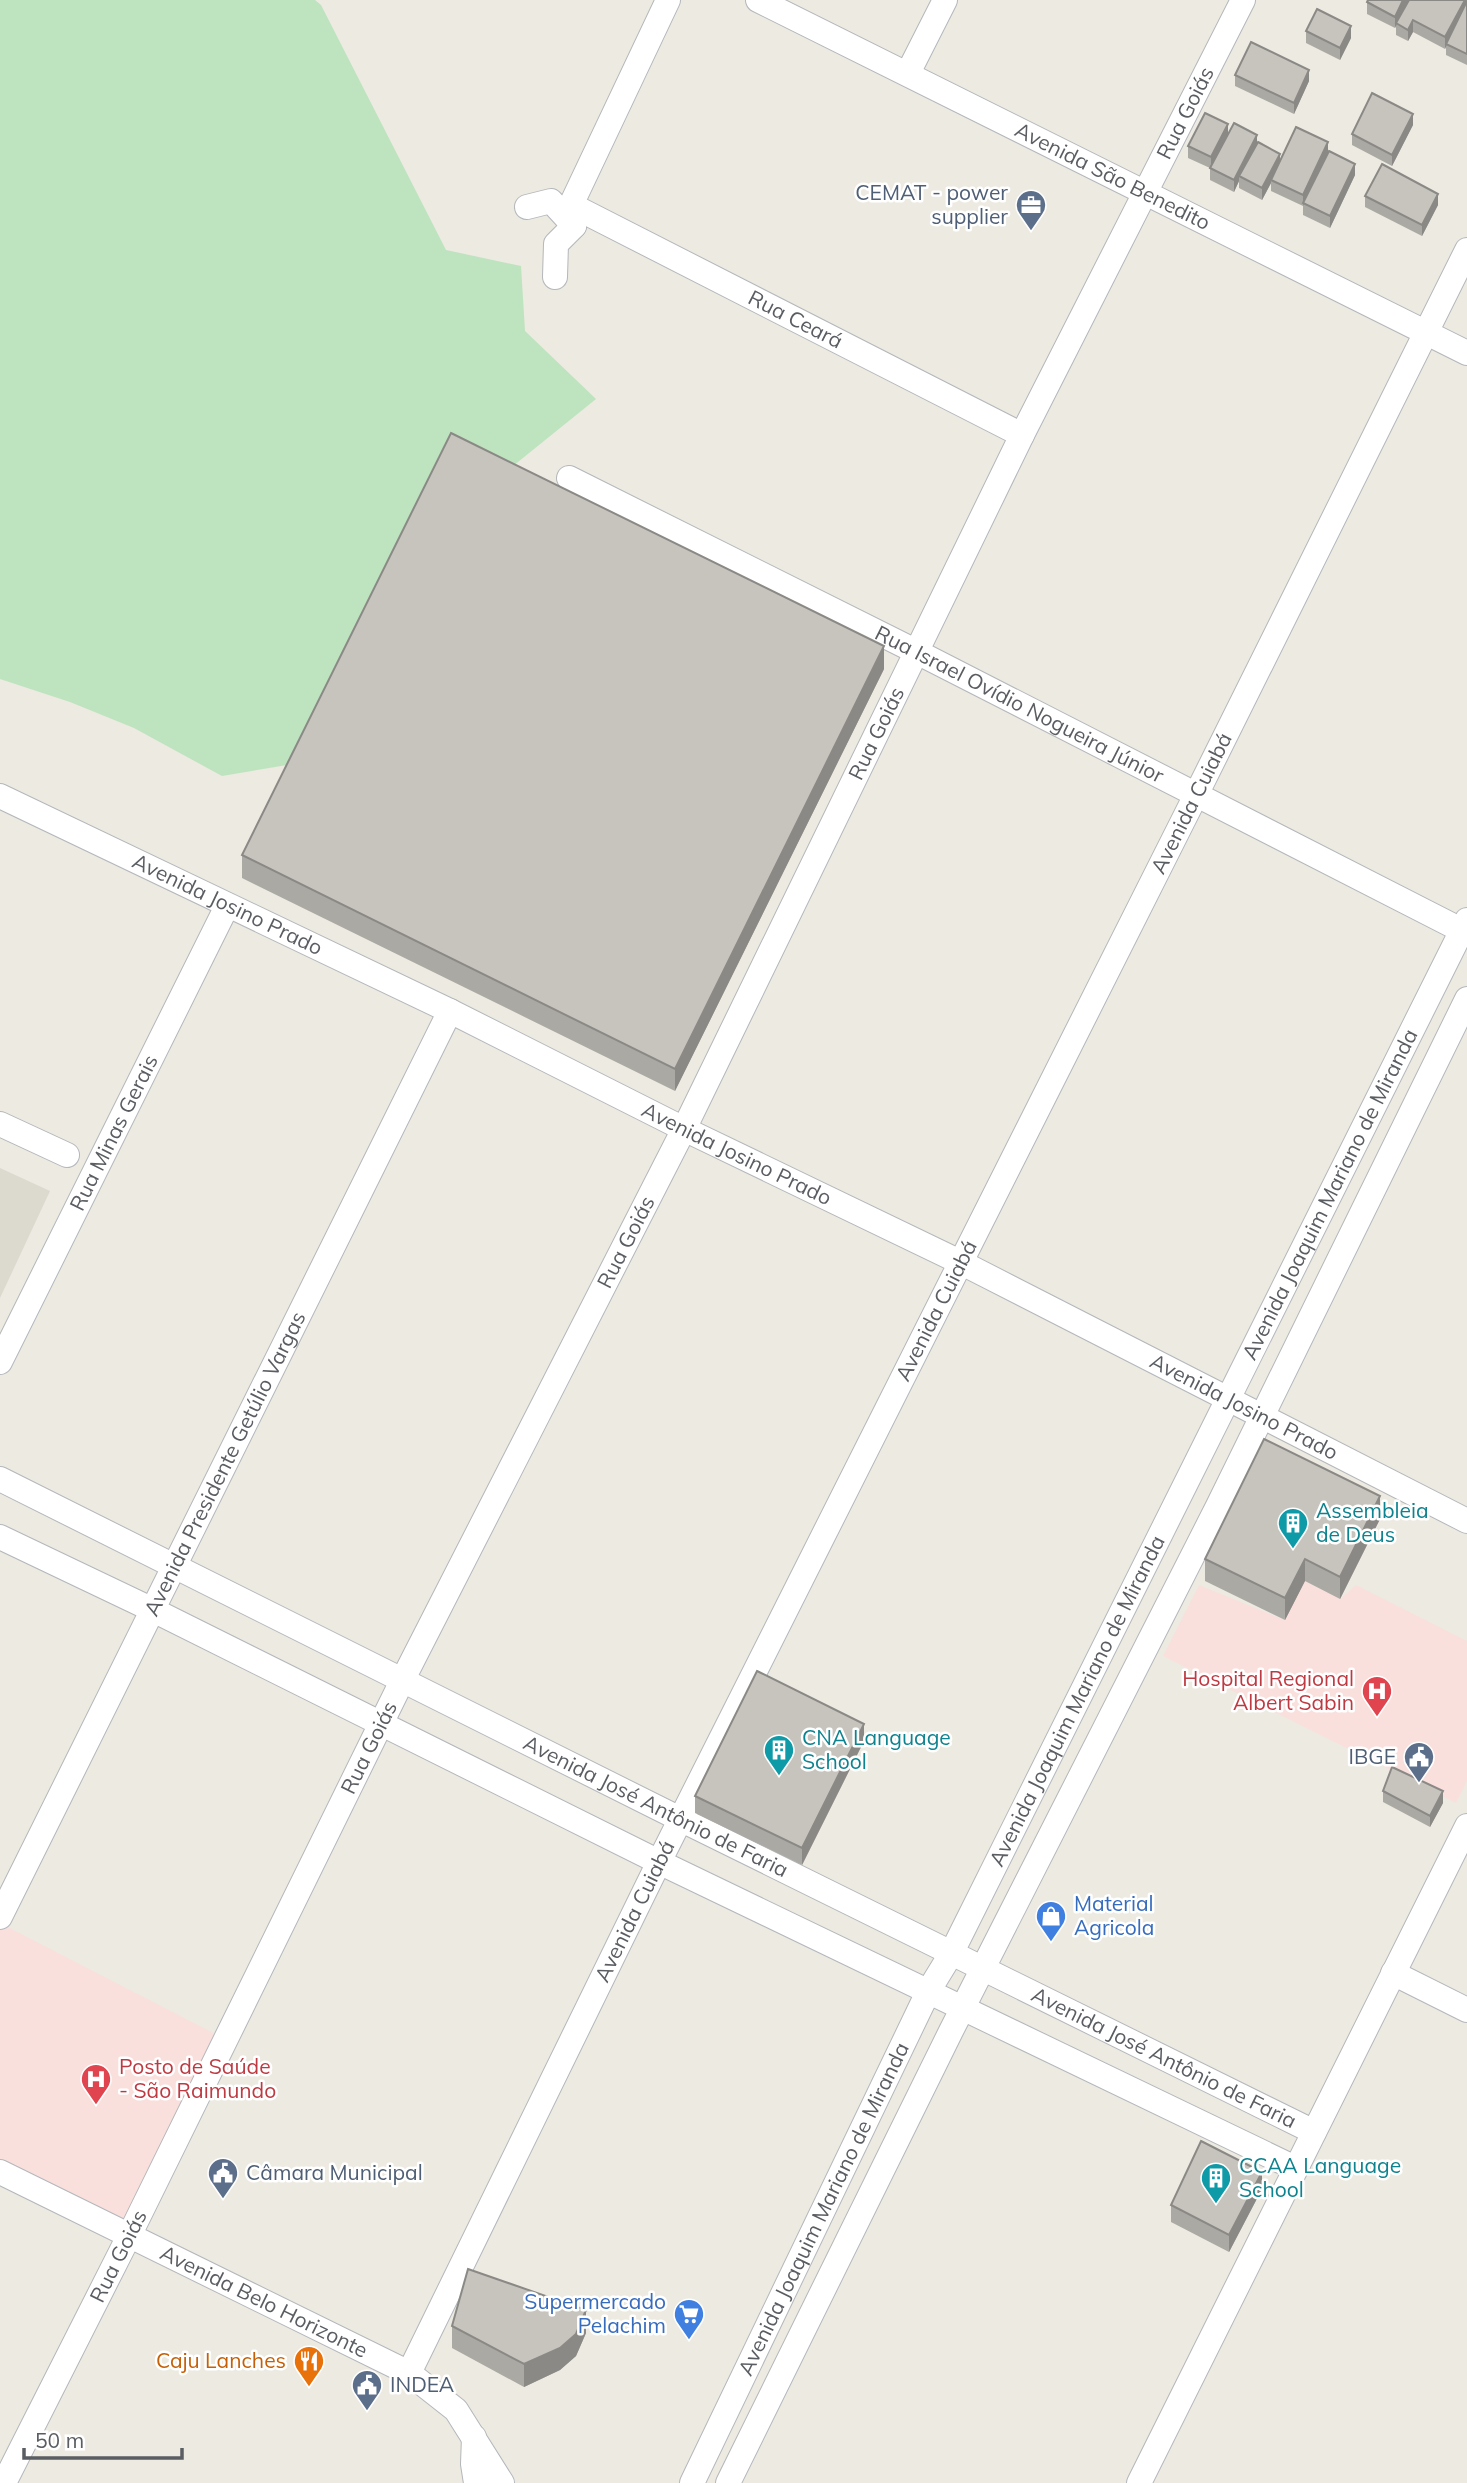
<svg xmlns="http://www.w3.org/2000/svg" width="1467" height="2483" font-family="Mulish,sans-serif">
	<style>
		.education { fill: #dcd9cf }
		.medical { fill: #f9e0dd }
		.green { fill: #bee3bf }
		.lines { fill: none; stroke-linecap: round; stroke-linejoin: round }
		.minor-casing { stroke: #b4b7bb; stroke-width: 26 }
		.minor { stroke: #fff; stroke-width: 24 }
		.wall { fill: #aba9a3 }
		.shaded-wall { fill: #8b8985 }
		.building { fill: #c7c4be; stroke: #8b8985; stroke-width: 2 }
		.labels { text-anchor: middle; stroke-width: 5; stroke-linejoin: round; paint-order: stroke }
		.street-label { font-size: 21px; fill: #5a5d61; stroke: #fff }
		.service-label { font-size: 21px; fill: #4e5e75; stroke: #fff; text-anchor: end }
		.culture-label { font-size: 21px; fill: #0d838f; stroke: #fff; text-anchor: start }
		.health-label { font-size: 21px; fill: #be3a42; stroke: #fff; text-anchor: end }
		.shop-label { font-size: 21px; fill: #366cbe; stroke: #fff; text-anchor: start }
		.food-label { font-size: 21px; fill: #c56008; stroke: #fff; text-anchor: end }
	</style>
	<rect width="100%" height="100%" fill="#eceae1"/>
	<!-- education -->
	<path class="education" d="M 0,1168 L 50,1191 L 0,1298 Z"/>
	<!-- medical -->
	<path class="medical" d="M 1305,1581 L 1340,1599 L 1356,1585 L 1467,1641 L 1467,1781 L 1456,1803 L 1163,1656 L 1199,1585 L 1285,1620 Z
		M 0,1923 L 225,2039 L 130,2234 L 0,2172 Z"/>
	<!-- green -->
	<path class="green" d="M 0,0 L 315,0 L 321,5 L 446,250 L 521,266 L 525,331 L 596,399 L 498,478 L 299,763 L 222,776 L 134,728 L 70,702 L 0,679 Z"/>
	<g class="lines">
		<!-- minor casing -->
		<g class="minor-casing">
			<g id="minor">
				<path id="s1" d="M 758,0 L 1467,353"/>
				<path d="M 908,73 L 945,0"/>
				<path id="s2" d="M 571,205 L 1022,435"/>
				<path d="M 527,207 L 551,201 L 574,226"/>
				<path d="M 555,277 L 556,244 L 574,226 L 571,205 L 668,0"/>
				<path id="s3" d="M 569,478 L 917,652 L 1467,933"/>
				<path id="s4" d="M 0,796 L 450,1011 L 684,1129 L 960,1262 L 1467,1521"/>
				<path d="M 0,1124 L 67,1155"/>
				<path id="s5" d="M 0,1362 L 227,906"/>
				<path id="s6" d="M 0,1479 L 682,1820 L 1314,2132"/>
				<path d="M 0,1537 L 153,1610 L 659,1862 L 1295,2168"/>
				<path id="s7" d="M 0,1917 L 450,1011"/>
				<path d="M 1393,1973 L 1467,2010"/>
				<path id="s8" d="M 0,2172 L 409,2373 L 456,2410 L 502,2483"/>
				<path id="s9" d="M 409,2373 L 659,1862 L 1196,795 L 1467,250"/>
				<path d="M 474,2437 L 473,2464 L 476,2483"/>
				<path id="s10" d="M 4,2483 L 130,2234 L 402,1681 L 684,1129 L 1022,435 L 1243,0"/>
				<path id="s11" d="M 692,2483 L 929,1990 L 951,1954 L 1467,920"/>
				<path d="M 728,2483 L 951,2031 L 1218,1506 L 1467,999"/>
				<path d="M 1139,2483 L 1467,1826"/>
			</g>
		</g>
		<!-- minor -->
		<use href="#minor" class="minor"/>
	</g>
	<!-- wall -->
	<path class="wall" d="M 1467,0 L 1467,65 L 1446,55 L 1446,46 L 1445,49 L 1413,32 L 1408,41 L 1396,35 L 1396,25 L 1395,28 L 1367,14 L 1367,2 Z
		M 1306,31 L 1351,38 L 1340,60 L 1306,43 Z
		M 1235,75 L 1309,81 L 1294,114 L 1235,86 Z
		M 1413,125 L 1392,166 L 1352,145 L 1352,134 Z
		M 1228,134 L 1257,143 L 1280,161 L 1328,153 L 1355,175 L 1330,228 L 1303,215 L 1303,205 L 1303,206 L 1271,191 L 1271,183 L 1262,200 L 1239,188 L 1239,181 L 1234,192 L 1210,180 L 1210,168 L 1188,158 L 1188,146 Z
		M 1365,196 L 1438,205 L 1422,236 L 1365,207 Z
		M 884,669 L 675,1091 L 242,878 L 242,855 Z
		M 1380,1519 L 1340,1599 L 1305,1581 L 1285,1620 L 1205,1581 L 1205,1559 Z
		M 864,1741 L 802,1865 L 695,1813 L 695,1796 Z
		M 1383,1791 L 1443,1803 L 1430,1827 L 1383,1802 Z
		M 1262,2189 L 1229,2252 L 1171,2222 L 1171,2205 Z
		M 452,2326 L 586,2333 L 576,2356 L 560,2370 L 524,2387 L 452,2348 Z"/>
	<!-- shaded-wall -->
	<path class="shaded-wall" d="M 1403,0 L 1409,0 L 1395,28 L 1395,17 Z
		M 1465,0 L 1467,0 L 1445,49 L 1445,37 Z
		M 1413,20 L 1413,32 L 1408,41 L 1408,30 Z
		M 1351,26 L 1351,38 L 1340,60 L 1340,48 Z
		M 1309,70 L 1309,81 L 1294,114 L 1294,103 Z
		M 1413,114 L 1413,125 L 1392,166 L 1392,155 Z
		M 1228,124 L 1228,136 L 1211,169 L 1211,157 Z
		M 1257,135 L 1257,146 L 1239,176 L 1239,181 L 1234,192 L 1234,180 Z
		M 1328,142 L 1328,154 L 1303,206 L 1303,195 Z
		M 1280,154 L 1280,166 L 1271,180 L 1271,183 L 1262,200 L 1262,188 Z
		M 1355,164 L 1355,175 L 1330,228 L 1330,216 Z
		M 1438,194 L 1438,205 L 1422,236 L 1422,225 Z
		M 884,646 L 884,669 L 675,1091 L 675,1069 Z
		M 1380,1496 L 1380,1519 L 1340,1599 L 1340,1577 Z
		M 1305,1559 L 1305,1581 L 1285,1620 L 1285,1598 Z
		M 864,1724 L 864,1741 L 802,1865 L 802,1848 Z
		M 1443,1791 L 1443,1803 L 1430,1827 L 1430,1816 Z
		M 1262,2172 L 1262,2189 L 1229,2252 L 1229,2235 Z
		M 586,2310 L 586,2333 L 576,2356 L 560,2370 L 524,2387 L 524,2364 Z"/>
	<!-- building -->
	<path class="building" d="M 1368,0 L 1403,0 L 1395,17 L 1367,2 Z
		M 1409,0 L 1465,0 L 1445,37 L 1413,20 L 1408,30 L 1396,23 Z
		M 1467,1 L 1467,54 L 1446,44 Z
		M 1317,9 L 1351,26 L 1340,48 L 1306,31 Z
		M 1251,42 L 1309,70 L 1294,103 L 1235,75 Z
		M 1372,93 L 1413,114 L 1392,155 L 1352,134 Z
		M 1205,113 L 1228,124 L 1211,157 L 1188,146 Z
		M 1234,123 L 1257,135 L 1234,180 L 1210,168 Z
		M 1296,127 L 1328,142 L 1303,195 L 1271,180 Z
		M 1258,142 L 1280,154 L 1262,188 L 1239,176 Z
		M 1329,151 L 1355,164 L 1330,216 L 1303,203 Z
		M 1382,164 L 1438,194 L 1422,225 L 1365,196 Z
		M 451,433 L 884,646 L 675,1069 L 242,855 Z
		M 1264,1439 L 1380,1496 L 1340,1577 L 1305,1559 L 1285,1598 L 1205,1559 Z
		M 757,1671 L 864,1724 L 802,1848 L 695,1796 Z
		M 1392,1767 L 1443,1791 L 1430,1816 L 1383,1791 Z
		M 1201,2141 L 1262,2172 L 1229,2235 L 1171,2205 Z
		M 468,2269 L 586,2310 L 576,2334 L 560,2348 L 524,2364 L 452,2326 Z"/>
	<!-- icons -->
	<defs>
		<g id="office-pin" transform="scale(1.575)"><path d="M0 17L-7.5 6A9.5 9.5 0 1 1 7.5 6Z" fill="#5c6f8a" stroke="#fff"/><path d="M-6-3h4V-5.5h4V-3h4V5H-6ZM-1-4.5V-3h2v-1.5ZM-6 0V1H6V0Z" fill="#fff"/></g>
		<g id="building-pin" transform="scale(1.575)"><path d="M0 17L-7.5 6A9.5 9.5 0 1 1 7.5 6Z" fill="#0f9aa8" stroke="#fff"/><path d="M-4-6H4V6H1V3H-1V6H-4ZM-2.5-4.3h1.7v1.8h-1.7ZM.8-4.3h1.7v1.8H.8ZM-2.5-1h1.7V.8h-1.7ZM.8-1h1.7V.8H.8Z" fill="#fff"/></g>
		<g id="hospital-pin" transform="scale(1.575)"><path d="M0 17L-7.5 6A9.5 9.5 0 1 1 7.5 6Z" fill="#e0444e" stroke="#fff"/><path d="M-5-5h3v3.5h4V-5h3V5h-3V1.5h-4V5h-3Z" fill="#fff"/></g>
		<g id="civic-pin" transform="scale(1.575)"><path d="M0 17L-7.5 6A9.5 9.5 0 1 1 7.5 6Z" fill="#5c6f8a" stroke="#fff"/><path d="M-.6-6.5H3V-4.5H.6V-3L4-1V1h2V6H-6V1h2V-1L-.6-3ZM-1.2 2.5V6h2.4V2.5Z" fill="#fff"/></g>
		<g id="shop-pin" transform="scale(1.575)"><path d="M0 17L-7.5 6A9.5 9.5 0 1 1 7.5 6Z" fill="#3f7fe0" stroke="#fff"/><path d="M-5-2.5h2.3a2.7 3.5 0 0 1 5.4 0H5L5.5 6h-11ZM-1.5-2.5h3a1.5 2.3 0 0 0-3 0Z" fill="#fff"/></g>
		<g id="supermarket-pin" transform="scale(1.575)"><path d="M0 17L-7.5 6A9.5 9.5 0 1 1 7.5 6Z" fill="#3f7fe0" stroke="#fff"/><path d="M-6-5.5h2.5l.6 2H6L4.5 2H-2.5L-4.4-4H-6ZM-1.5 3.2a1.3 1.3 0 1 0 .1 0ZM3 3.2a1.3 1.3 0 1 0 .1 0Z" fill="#fff"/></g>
		<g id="restaurant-pin" transform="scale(1.575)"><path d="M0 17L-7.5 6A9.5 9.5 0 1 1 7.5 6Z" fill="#e8710a" stroke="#fff"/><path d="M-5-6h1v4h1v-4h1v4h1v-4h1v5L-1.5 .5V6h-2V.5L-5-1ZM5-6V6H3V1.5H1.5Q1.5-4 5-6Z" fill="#fff"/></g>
	</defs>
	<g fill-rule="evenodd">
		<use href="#office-pin" x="1031" y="205"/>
		<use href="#building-pin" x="1293" y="1523"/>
		<use href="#hospital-pin" x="1377" y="1691"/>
		<use href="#building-pin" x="779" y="1750"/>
		<use href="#civic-pin" x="1419" y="1757"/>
		<use href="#shop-pin" x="1051" y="1916"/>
		<use href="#hospital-pin" x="96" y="2079"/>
		<use href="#civic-pin" x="223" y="2173"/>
		<use href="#building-pin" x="1216" y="2178"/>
		<use href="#supermarket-pin" x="689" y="2314"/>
		<use href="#restaurant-pin" x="309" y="2361"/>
		<use href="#civic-pin" x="367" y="2385"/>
	</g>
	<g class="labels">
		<!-- street labels -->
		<g class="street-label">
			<text dy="7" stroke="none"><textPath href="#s10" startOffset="2648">Rua Goiás</textPath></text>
			<text dy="7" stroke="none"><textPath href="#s1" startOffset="396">Avenida São Benedito</textPath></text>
			<text dy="7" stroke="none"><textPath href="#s2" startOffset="252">Rua Ceará</textPath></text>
			<text dy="7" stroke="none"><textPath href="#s3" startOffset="504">Rua Israel Ovídio Nogueira Júnior</textPath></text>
			<text dy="7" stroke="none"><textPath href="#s10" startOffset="1955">Rua Goiás</textPath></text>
			<text dy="7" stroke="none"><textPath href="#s9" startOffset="1754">Avenida Cuiabá</textPath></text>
			<text dy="7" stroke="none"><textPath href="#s4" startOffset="252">Avenida Josino Prado</textPath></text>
			<text dy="7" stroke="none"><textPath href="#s5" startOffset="256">Rua Minas Gerais</textPath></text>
			<text dy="7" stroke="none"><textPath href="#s4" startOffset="819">Avenida Josino Prado</textPath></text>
			<text dy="7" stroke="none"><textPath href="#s11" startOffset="1438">Avenida Joaquim Mariano de Miranda</textPath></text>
			<text dy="7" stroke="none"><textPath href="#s10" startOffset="1388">Rua Goiás</textPath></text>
			<text dy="7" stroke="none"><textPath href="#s9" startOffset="1186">Avenida Cuiabá</textPath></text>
			<text dy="7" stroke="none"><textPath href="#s4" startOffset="1386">Avenida Josino Prado</textPath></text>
			<text dy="7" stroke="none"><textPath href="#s7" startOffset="506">Avenida Presidente Getúlio Vargas</textPath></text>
			<text dy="7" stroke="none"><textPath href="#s11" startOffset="872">Avenida Joaquim Mariano de Miranda</textPath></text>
			<text dy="7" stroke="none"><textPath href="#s10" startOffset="821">Rua Goiás</textPath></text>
			<text dy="7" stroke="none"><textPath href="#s6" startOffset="733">Avenida José Antônio de Faria</textPath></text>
			<text dy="7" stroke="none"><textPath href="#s9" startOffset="514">Avenida Cuiabá</textPath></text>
			<text dy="7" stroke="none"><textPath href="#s6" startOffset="1300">Avenida José Antônio de Faria</textPath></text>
			<text dy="7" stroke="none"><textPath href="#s11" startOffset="304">Avenida Joaquim Mariano de Miranda</textPath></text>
			<text dy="7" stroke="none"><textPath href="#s10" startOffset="254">Rua Goiás</textPath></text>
			<text dy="7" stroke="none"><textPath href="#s8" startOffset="294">Avenida Belo Horizonte</textPath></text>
		</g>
		<!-- service labels -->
		<g class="service-label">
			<text x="1008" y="200">CEMAT - power<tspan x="1008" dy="24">supplier</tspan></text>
			<text x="1396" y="1764">IBGE</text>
			<text x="246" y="2180" text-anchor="start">Câmara Municipal</text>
			<text x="390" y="2392" text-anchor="start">INDEA</text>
		</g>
		<!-- culture labels -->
		<g class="culture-label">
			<text x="1316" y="1518">Assembleia<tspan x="1316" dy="24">de Deus</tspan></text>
			<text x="802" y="1745">CNA Language<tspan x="802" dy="24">School</tspan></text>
			<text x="1239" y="2173">CCAA Language<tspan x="1239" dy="24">School</tspan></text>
		</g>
		<!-- health labels -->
		<g class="health-label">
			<text x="1354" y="1686">Hospital Regional<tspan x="1354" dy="24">Albert Sabin</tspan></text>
			<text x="119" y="2074" text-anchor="start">Posto de Saúde<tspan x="119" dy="24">- São Raimundo</tspan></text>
		</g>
		<!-- shop labels -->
		<g class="shop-label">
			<text x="1074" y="1911">Material<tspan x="1074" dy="24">Agricola</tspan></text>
			<text x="666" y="2309" text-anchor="end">Supermercado<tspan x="666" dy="24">Pelachim</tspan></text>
		</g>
		<!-- food labels -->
		<g class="food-label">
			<text x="286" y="2368">Caju Lanches</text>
		</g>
	</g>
	<!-- scale -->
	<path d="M24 2448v10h158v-10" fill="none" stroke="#5a5d61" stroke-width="3.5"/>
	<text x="35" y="2448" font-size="21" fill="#5a5d61" stroke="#ffffff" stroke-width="5" paint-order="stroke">50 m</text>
</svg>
